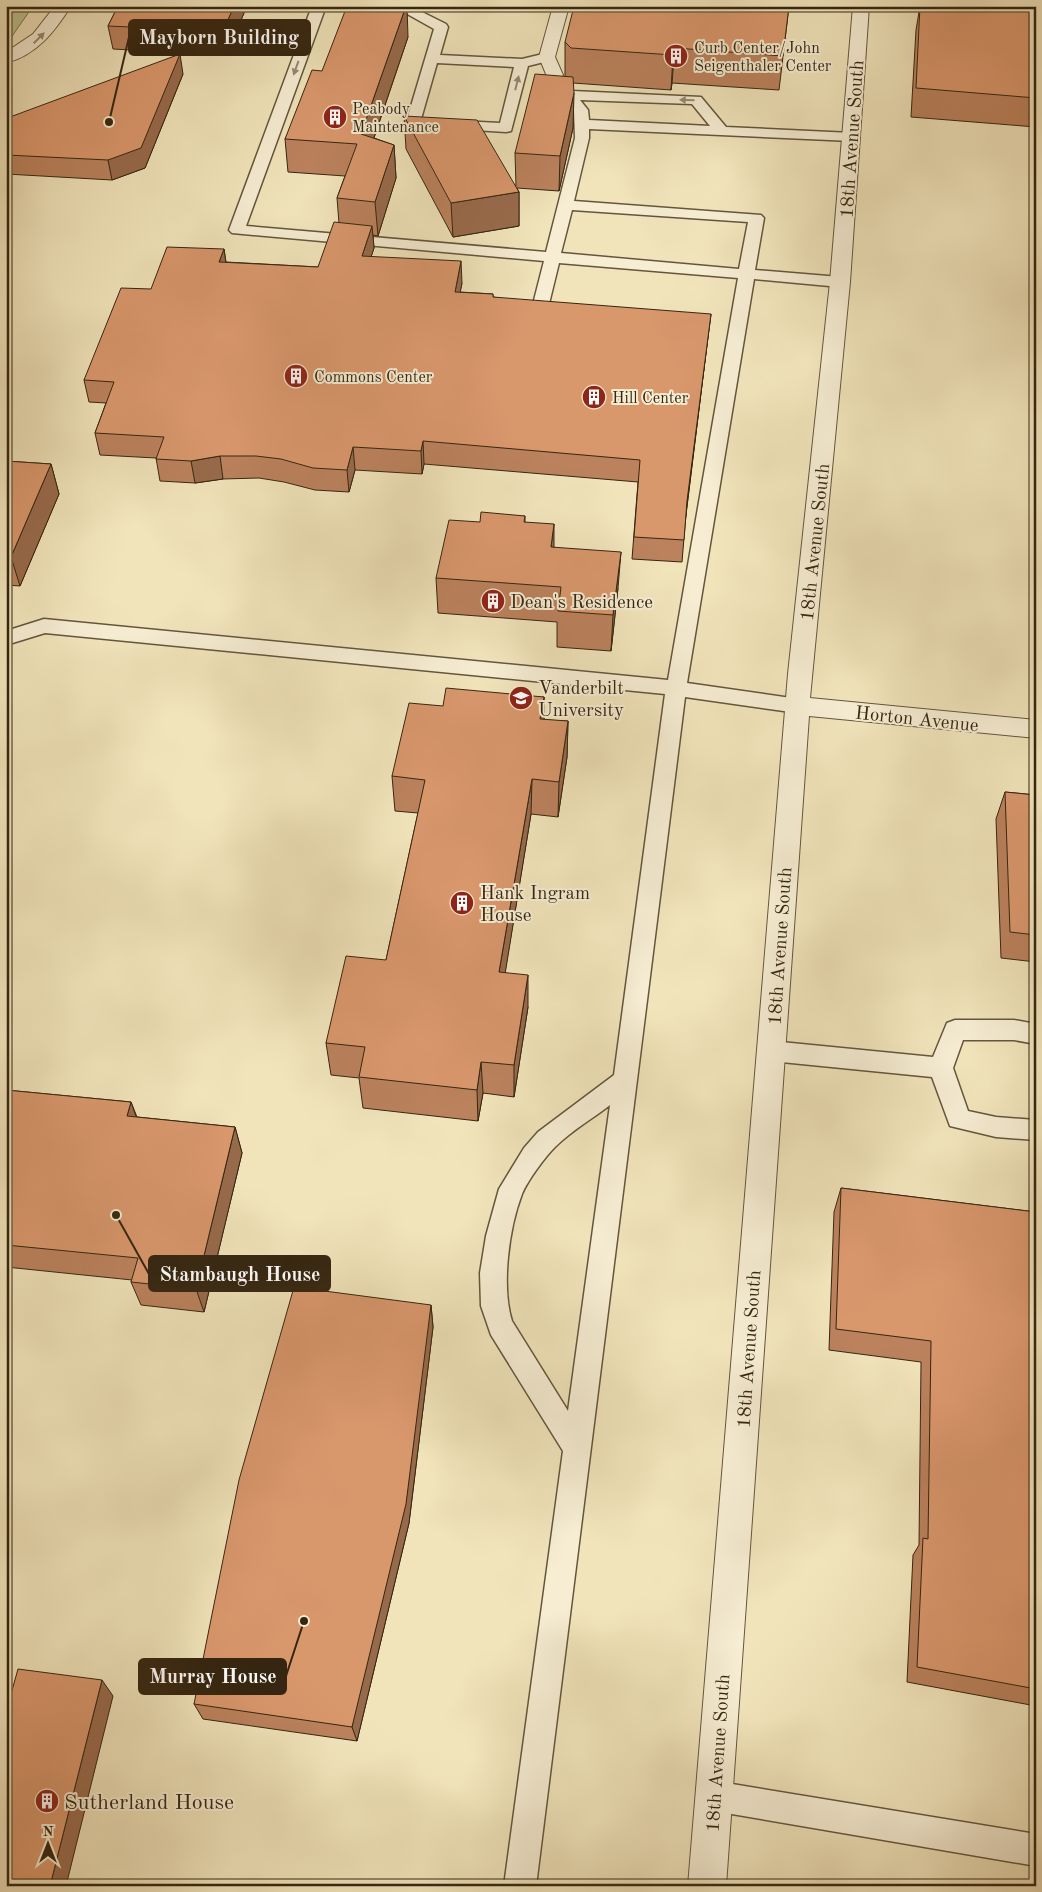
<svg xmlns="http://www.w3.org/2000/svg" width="1042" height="1892" font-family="'Old Standard TT',serif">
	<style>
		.green { fill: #bec38d; stroke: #7a744f }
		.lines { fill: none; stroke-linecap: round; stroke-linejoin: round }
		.service-casing { stroke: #64563c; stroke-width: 3 }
		.minor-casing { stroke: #64563c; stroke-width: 2 }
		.service { fill: #f6edd3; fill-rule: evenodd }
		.minor { fill: #f6edd3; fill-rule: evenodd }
		.wall { fill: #bb825d; stroke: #352611 }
		.shaded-wall { fill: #986a4c; stroke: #352611 }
		.building { fill: #d9976c; stroke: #352611 }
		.oneway { fill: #968a72 }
		.labels { text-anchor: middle; stroke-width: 4; stroke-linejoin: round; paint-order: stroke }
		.far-poi-label { font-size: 16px; fill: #352611; stroke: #f6edd3; text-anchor: start }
		.street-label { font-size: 19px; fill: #352611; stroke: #f6edd3 }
		.poi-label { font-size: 19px; fill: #352611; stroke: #f6edd3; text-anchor: start }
		.near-poi-label { font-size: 22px; fill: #352611; stroke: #f6edd3; text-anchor: start }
		.leader { fill: none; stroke: #352611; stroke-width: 2 }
		.callout-dot { fill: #352611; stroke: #f6edd3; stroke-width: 2 }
		.callout { fill: #352611; stroke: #352611; stroke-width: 2 }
		.callout-label { font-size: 20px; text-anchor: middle; font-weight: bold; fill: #fff }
	</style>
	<rect width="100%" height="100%" fill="#f1e4bb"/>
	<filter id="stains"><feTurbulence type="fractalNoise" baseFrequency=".004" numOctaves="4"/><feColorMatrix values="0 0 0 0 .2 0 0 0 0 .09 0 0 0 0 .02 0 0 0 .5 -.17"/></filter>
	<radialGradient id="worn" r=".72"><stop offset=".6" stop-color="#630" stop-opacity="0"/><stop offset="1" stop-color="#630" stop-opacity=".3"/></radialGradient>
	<!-- green -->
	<path class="green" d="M 6,6 L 33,6 L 6,45 Z"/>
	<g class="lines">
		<!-- service casing -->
		<g class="service-casing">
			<path id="service" d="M 312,6 L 326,6 L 246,226 L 546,252 L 575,138 L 574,110 L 548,77 L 555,73 L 560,74 L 573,91 L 701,97 L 726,127 L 852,133 L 857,134 L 859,137 L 857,140 L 852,141 L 589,129 L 589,138 L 574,201 L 761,215 L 764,218 L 755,270 L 840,277 L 846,279 L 848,282 L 846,285 L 840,287 L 754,279 L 687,683 L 798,699 L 805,701 L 808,706 L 805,711 L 798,713 L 685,697 L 536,1886 L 504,1886 L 563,1451 L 491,1335 L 481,1306 L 480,1273 L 486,1236 L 499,1189 L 524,1148 L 538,1132 L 614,1075 L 665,694 L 45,633 L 6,645 L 6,631 L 44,619 L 668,680 L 738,278 L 559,263 L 547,312 L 545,315 L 533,315 L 531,312 L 544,261 L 232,233 L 229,230 ZM 580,100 L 692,104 L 710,126 L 589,120 L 588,110 ZM 572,210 L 748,222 L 739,269 L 561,253 ZM 610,1105 L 568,1411 L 512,1321 C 501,1286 509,1228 522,1194 C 528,1180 545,1157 555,1147 C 571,1131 592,1119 610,1105 Z
				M 393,6 L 410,6 L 446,24 L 448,27 L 440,55 L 522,59 L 547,53 L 552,54 L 554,57 L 552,60 L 528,66 L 511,131 L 506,132 L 408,126 L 406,123 L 434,29 ZM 437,63 L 514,67 L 500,123 L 421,119 Z
				M 955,1020 L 1014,1020 L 1036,1024 L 1036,1044 L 1014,1040 L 963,1040 L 953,1068 L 968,1111 L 996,1117 L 1036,1120 L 1036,1140 L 996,1137 L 950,1126 L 932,1077 L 771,1061 L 763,1058 L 759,1051 L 763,1044 L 771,1041 L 933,1057 L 947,1023 Z
				M 714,1781 L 1036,1834 L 1036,1866 L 714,1811 L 703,1807 L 699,1796 L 703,1785 Z"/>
		</g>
		<!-- minor casing -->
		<g class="minor-casing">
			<path id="minor" d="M 55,6 L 71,6 C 55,31 37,55 6,63 L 6,52 L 33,34 Z
				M 553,6 L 569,6 L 555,57 L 563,75 L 560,79 L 554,80 L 548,79 L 539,57 Z
				M 853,6 L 869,6 L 850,282 L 810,698 L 1036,720 L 1036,738 L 809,716 L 726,1886 L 688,1886 L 788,674 L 830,282 Z"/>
		</g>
		<!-- service -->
		<use href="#service" class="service"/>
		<!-- minor -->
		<use href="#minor" class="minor"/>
	</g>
	<!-- wall -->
	<path class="wall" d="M 118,6 L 247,6 L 226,55 L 113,49 L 108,26 Z
		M 789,6 L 779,90 L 672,83 L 671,90 L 573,83 L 573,128 L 559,191 L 517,188 L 519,192 L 519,226 L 453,237 L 406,149 L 404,116 L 516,186 L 515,153 L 565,76 L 565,42 Z
		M 920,6 L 1036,6 L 1036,127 L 911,117 L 916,30 Z
		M 408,37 L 374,138 L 394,145 L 396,178 L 378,236 L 373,235 L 374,248 L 371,257 L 462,283 L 460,292 L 493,294 L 493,297 L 708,336 L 686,514 L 682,562 L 632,559 L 638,482 L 424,464 L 422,474 L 355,470 L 349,492 L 315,490 L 284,482 L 259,478 L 223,479 L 195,483 L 160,481 L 156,458 L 100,455 L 95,433 L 106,403 L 89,402 L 84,380 L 151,289 L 224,249 L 226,262 L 318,267 L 339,223 L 337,198 L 345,176 L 288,172 L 285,139 L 322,71 Z
		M 183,74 L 145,168 L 112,180 L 6,174 L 6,116 L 10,117 Z
		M 6,461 L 51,464 L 59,494 L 20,586 L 6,585 Z
		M 525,516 L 525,522 L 554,547 L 618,588 L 611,651 L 557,647 L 557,622 L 438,613 L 436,578 L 480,522 Z
		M 544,697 L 544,720 L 568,721 L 567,757 L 558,817 L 531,814 L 505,972 L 528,1007 L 514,1097 L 483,1093 L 478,1121 L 363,1108 L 359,1078 L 331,1075 L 326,1043 L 386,960 L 418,813 L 395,811 L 392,776 L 443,706 Z
		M 1005,792 L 1036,795 L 1036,962 L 1001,958 L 996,819 Z
		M 6,1090 L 131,1102 L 137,1117 L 235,1127 L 242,1153 L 204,1312 L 141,1305 L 131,1282 L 132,1280 L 6,1267 Z
		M 841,1188 L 1036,1212 L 1036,1708 L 1036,1706 L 907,1682 L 913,1555 L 919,1545 L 921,1362 L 829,1350 L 834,1212 Z
		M 431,1305 L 433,1327 L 409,1523 L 357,1741 L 203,1719 L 194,1704 Z"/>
	<!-- shaded-wall -->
	<path class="shaded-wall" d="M 234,6 L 247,6 L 226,55 L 223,31 Z
		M 406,6 L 407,6 L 408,37 L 364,167 L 361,134 Z
		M 675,48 L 672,83 L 671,90 L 673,55 Z
		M 180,54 L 183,74 L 145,168 L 112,180 L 108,160 Z
		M 574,93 L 573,128 L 559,191 L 560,156 Z
		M 394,145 L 396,178 L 378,236 L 375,202 Z
		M 519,192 L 519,226 L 453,237 L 451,203 Z
		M 372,226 L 374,248 L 364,278 L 362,256 Z
		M 224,249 L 227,271 L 219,262 Z
		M 461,261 L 462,283 L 456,314 L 455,292 Z
		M 711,314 L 708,336 L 685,523 L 687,501 Z
		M 423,441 L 424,464 L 422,474 L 421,451 Z
		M 353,447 L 355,470 L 349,492 L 347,470 Z
		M 220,456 L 223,479 L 195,483 L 191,461 Z
		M 51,464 L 59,494 L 20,586 L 11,557 Z
		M 554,524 L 554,560 L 551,547 Z
		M 621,552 L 618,588 L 611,651 L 613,615 Z
		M 544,697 L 544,732 L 540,719 Z
		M 568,721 L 567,757 L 558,817 L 559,782 Z
		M 532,779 L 531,814 L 500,1005 L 499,972 Z
		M 528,975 L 528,1007 L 514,1097 L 514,1065 Z
		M 481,1062 L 483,1093 L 478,1121 L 477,1090 Z
		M 131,1102 L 140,1128 L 127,1116 Z
		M 235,1127 L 242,1153 L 204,1312 L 196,1289 Z
		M 431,1305 L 433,1327 L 409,1523 L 357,1741 L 352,1727 Z
		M 102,1680 L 113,1696 L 66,1886 L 50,1886 Z"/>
	<!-- building -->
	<path class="building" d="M 118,6 L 234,6 L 223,31 L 108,26 Z
		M 347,6 L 406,6 L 361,134 L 394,145 L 375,202 L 337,198 L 357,144 L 285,139 L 312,70 L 322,71 Z
		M 574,6 L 789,6 L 783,56 L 675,48 L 673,55 L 571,48 L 565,42 Z
		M 920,6 L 1036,6 L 1036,98 L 916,88 Z
		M 180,54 L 141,148 L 108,160 L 6,155 L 6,116 L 10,117 Z
		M 535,74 L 573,77 L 574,93 L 560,156 L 515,153 Z
		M 404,116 L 477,120 L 519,192 L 451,203 Z
		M 334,222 L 372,226 L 362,256 L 461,261 L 455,292 L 493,294 L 493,297 L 711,314 L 687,501 L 684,540 L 634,537 L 640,460 L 423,441 L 421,451 L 353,447 L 347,470 L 313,468 L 281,459 L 256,456 L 220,456 L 191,461 L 156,459 L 164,437 L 95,433 L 114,382 L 84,380 L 121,288 L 151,289 L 167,247 L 224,249 L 219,262 L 318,267 Z
		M 6,461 L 51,464 L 11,557 L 6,556 Z
		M 481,512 L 525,516 L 524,522 L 554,524 L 551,547 L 621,552 L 613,615 L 558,611 L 561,587 L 436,578 L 449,520 L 480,522 Z
		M 446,688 L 544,697 L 540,719 L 568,721 L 559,782 L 532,779 L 499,972 L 528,975 L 514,1065 L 481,1062 L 477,1090 L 359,1077 L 365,1047 L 326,1043 L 346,956 L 386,960 L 425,780 L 392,776 L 409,703 L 443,706 Z
		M 1005,792 L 1036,795 L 1036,935 L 1010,932 Z
		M 6,1090 L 131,1102 L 127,1116 L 235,1127 L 196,1289 L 131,1282 L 138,1258 L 6,1245 Z
		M 841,1188 L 1036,1212 L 1036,1689 L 917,1667 L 923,1538 L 928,1539 L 931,1341 L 836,1329 Z
		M 294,1287 L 431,1305 L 406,1504 L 352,1727 L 194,1704 L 239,1480 Z
		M 18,1669 L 102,1680 L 50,1886 L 6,1886 L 6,1701 L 9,1701 Z"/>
	<!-- one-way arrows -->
	<defs><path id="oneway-solid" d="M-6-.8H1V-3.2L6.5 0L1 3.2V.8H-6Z" transform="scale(1.25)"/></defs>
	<g class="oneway">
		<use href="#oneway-solid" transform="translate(39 38) rotate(-45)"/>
		<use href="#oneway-solid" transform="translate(296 68) rotate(110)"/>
		<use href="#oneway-solid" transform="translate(517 83) rotate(-76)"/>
		<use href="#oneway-solid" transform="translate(687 100) rotate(-178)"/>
	</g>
	<!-- icons -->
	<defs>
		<g id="building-disc" transform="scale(1.25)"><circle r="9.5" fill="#8f2418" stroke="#f6edd3"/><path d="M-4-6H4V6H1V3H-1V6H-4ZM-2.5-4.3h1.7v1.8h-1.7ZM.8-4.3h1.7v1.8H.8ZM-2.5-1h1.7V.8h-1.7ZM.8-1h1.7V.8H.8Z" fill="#fff"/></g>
		<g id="university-disc" transform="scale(1.25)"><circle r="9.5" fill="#8f2418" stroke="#f6edd3"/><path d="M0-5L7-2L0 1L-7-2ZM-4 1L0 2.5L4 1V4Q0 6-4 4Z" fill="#fff"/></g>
	</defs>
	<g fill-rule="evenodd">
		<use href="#building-disc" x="676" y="56"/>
		<use href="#building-disc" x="335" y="117"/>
		<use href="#building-disc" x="296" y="376"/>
		<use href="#building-disc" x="594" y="397"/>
		<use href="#building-disc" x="493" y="601"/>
		<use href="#university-disc" x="521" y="698"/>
		<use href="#building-disc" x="462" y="903"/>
		<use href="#building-disc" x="47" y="1801"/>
	</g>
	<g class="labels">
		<!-- far-poi labels -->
		<g class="far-poi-label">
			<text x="694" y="53">Curb Center/John<tspan x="694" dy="18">Seigenthaler Center</tspan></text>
			<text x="352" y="114">Peabody<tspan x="352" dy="18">Maintenance</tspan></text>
			<text x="314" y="382">Commons Center</text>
			<text x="612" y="403">Hill Center</text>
		</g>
		<!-- street labels -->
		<g class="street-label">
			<text transform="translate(851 139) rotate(-86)" y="7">18th Avenue South</text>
			<text transform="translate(814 542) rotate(-84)" y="7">18th Avenue South</text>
			<text transform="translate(917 718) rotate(6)" y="7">Horton Avenue</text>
			<text transform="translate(779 946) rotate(-86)" y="7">18th Avenue South</text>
			<text transform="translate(748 1349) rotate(-86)" y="7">18th Avenue South</text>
			<text transform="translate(717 1753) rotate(-86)" y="7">18th Avenue South</text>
		</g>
		<!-- poi labels -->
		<g class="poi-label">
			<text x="510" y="608">Dean's Residence</text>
			<text x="538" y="694">Vanderbilt<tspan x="538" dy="22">University</tspan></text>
			<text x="480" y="899">Hank Ingram<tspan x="480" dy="22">House</tspan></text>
		</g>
		<!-- near-poi labels -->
		<g class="near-poi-label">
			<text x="64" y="1809">Sutherland House</text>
		</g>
	</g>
	<!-- callouts -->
	<path class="leader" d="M109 122L129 37M116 1215L149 1274M304 1621L286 1676"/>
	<g class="callout-dot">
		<circle cx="109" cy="122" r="5"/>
		<circle cx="116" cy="1215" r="5"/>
		<circle cx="304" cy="1621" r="5"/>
	</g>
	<g class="callout">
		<rect x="129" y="20" width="181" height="35" rx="5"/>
		<rect x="149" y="1256" width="181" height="35" rx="5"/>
		<rect x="139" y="1659" width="147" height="35" rx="5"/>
	</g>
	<g class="callout-label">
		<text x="219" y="44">Mayborn Building</text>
		<text x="240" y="1281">Stambaugh House</text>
		<text x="213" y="1683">Murray House</text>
	</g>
	<!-- margin -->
	<rect width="1042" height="1892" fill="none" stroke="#f1e4bb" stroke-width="25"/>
	<rect x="8" y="8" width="1027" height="1877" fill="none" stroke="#352611" stroke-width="2.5"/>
	<rect x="12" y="12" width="1017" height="1867" fill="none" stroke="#352611"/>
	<!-- north arrow -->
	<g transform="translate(48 1844)" stroke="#f6edd3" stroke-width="4" paint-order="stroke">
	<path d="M0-4L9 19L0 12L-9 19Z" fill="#352611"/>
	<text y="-8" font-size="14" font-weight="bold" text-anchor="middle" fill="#352611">N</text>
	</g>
	<rect width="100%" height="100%" filter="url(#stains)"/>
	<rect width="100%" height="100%" fill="url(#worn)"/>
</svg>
